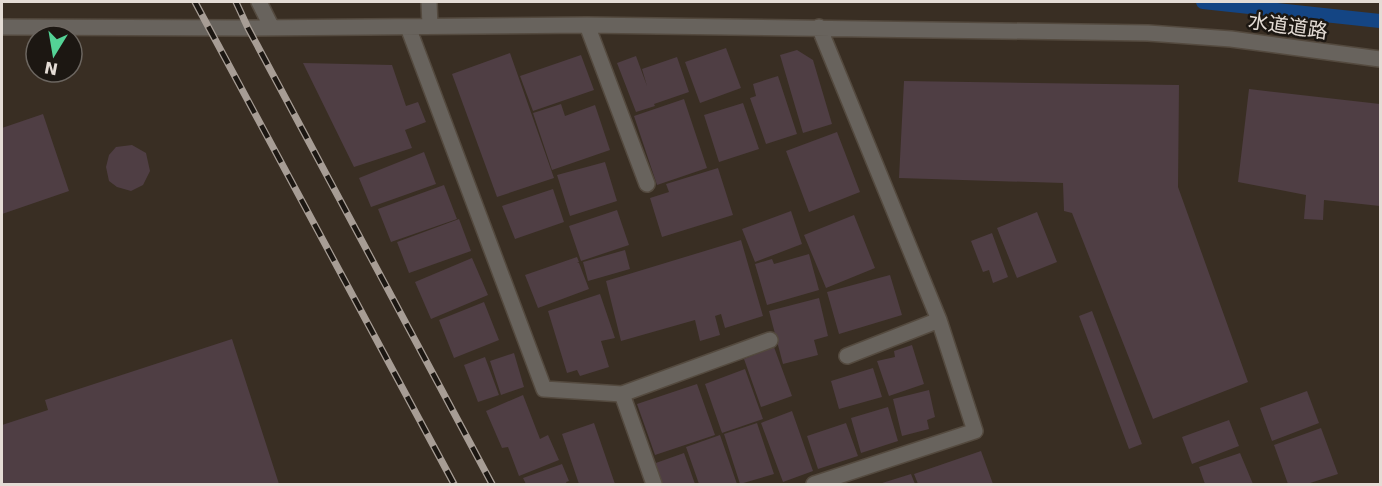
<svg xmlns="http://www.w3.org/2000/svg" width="1382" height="486" font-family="'DejaVu Sans','Noto Sans JP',sans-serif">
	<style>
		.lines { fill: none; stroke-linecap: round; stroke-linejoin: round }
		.stream { stroke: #144584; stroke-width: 14 }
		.building { fill: #4f3e44 }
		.minor-casing { stroke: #544a3f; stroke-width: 18 }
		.minor { stroke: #68635d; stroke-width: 15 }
		.rail-casing { stroke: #a79d95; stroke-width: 7 }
		.rail { stroke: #1c1712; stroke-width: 4.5; stroke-dasharray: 14; stroke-linecap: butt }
		.labels { text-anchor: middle; stroke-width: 5; stroke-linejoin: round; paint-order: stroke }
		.street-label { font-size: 20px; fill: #e4dcd5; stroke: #1c1712 }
	</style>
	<rect width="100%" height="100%" fill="#392e23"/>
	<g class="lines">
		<!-- stream -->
		<path class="stream" d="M 1203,2 L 1380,21"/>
	</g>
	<!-- building -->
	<path class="building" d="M 726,48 L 741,88 L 700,103 L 685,62 Z
		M 797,50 L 813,60 L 832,124 L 803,133 L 780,55 Z
		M 510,53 L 554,178 L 497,197 L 452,74 Z
		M 581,55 L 594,90 L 533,111 L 520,76 Z
		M 636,56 L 647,86 L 642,69 L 677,57 L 689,92 L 654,104 L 655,106 L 636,112 L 617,63 Z
		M 303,63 L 392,65 L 406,106 L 418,102 L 426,122 L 405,130 L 412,148 L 354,167 Z
		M 778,76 L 797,134 L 766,144 L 750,98 L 756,96 L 753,84 Z
		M 904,81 L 1179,85 L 1178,187 L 1248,382 L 1153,419 L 1072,213 L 1064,211 L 1063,183 L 899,178 Z
		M 1249,89 L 1380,104 L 1380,206 L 1324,200 L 1323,220 L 1304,219 L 1306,195 L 1238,182 Z
		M 684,99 L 707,168 L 657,185 L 634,116 Z
		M 743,103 L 759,149 L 719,162 L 704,115 Z
		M 561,104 L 565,116 L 595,105 L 610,150 L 552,170 L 533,113 Z
		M 43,114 L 69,191 L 2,214 L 2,128 Z
		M 837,132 L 860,192 L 809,212 L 786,151 Z
		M 132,145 L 146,153 L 150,171 L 143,185 L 131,191 L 117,187 L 109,181 L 106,167 L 109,155 L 116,147 Z
		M 424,152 L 436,184 L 371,207 L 359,178 Z
		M 605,162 L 617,201 L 570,216 L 557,175 Z
		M 718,168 L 733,215 L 662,237 L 650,198 L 669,192 L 666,184 Z
		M 444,185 L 457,219 L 391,242 L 378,209 Z
		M 553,189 L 564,222 L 515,239 L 502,206 Z
		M 617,210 L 629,245 L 581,261 L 569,226 Z
		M 791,211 L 802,244 L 755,262 L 742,229 Z
		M 1037,212 L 1057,262 L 1017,278 L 997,228 Z
		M 854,215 L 875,268 L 826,288 L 804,235 Z
		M 459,219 L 471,251 L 409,273 L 397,242 Z
		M 992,233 L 1008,277 L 993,283 L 989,270 L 983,272 L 971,241 Z
		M 741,240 L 763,316 L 725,328 L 721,314 L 715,316 L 720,335 L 700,341 L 695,320 L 621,341 L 606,281 Z
		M 625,250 L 630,269 L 588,281 L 583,262 Z
		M 809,254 L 819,290 L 767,305 L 755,264 L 772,259 L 774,264 Z
		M 577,257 L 579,262 L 577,263 L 579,263 L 589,289 L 538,308 L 525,275 Z
		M 472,258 L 488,295 L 431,319 L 415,282 Z
		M 890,275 L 902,315 L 839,334 L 827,292 Z
		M 600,294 L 615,338 L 601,341 L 609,367 L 580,376 L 577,370 L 567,373 L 548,311 Z
		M 819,298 L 828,336 L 814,340 L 818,355 L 783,364 L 769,311 Z
		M 484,302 L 499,340 L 454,358 L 439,320 Z
		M 1092,311 L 1142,444 L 1129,449 L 1079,316 Z
		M 232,339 L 279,484 L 2,484 L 2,425 L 48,410 L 45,400 Z
		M 912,345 L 924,384 L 889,396 L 877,361 L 895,357 L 894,351 Z
		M 774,347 L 792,396 L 761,407 L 744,359 Z
		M 514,353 L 524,387 L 501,395 L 490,361 Z
		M 485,357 L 499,395 L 478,402 L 464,365 Z
		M 873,368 L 882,397 L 839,409 L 831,381 Z
		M 745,369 L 763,419 L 722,433 L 705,384 Z
		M 697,384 L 715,435 L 655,455 L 637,404 Z
		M 929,390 L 935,417 L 927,420 L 929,429 L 902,436 L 893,399 Z
		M 1307,391 L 1319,423 L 1272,441 L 1260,408 Z
		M 523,395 L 540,439 L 548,435 L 559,460 L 519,476 L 508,447 L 502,448 L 486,411 Z
		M 888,407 L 898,441 L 861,453 L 851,418 Z
		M 792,411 L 813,471 L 783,482 L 761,423 Z
		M 1229,420 L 1239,446 L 1192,464 L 1182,437 Z
		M 594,423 L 615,484 L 579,484 L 562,434 Z
		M 757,423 L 774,474 L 740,484 L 724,434 Z
		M 846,423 L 858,456 L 818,469 L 807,436 Z
		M 1321,428 L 1338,474 L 1307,484 L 1288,484 L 1274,445 Z
		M 720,435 L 737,484 L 699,484 L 686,447 Z
		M 981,451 L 993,484 L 918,484 L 914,474 Z
		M 684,453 L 695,484 L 661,484 L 653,464 Z
		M 1240,453 L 1253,484 L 1205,484 L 1199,467 Z
		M 562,464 L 569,481 L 566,482 L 567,484 L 526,484 L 523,478 Z
		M 911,474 L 915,484 L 879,484 Z"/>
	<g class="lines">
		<!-- minor casing -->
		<g class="minor-casing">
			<path id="minor" d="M 259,2 L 272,28
				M 429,2 L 430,26
				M 587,25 L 647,184
				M 2,27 L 248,28 L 587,25 L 1148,33 L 1231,39 L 1380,59
				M 408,27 L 544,389 L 622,394 L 654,484
				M 847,356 L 939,320
				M 622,394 L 770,340
				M 814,484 L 975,431 L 939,320 L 819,27"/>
		</g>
		<!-- minor -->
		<use href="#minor" class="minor"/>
		<!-- rail casing -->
		<g class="rail-casing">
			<path id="rail" d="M 195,2 L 454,484
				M 236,2 L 248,28 L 492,484"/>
		</g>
		<!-- rail -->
		<use href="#rail" class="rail"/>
	</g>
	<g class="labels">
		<!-- street labels -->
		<g class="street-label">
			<text transform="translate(1288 26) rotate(8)" y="7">水道道路</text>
		</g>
	</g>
	<!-- border -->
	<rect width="1382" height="486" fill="none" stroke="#e4dcd5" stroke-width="6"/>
	<!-- north arrow -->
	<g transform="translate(54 54) rotate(191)"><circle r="28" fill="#1c1712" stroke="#6c6660" stroke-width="1.5"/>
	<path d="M0-4.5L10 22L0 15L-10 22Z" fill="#54d396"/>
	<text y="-9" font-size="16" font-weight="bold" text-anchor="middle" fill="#e4dcd5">N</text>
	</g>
</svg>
